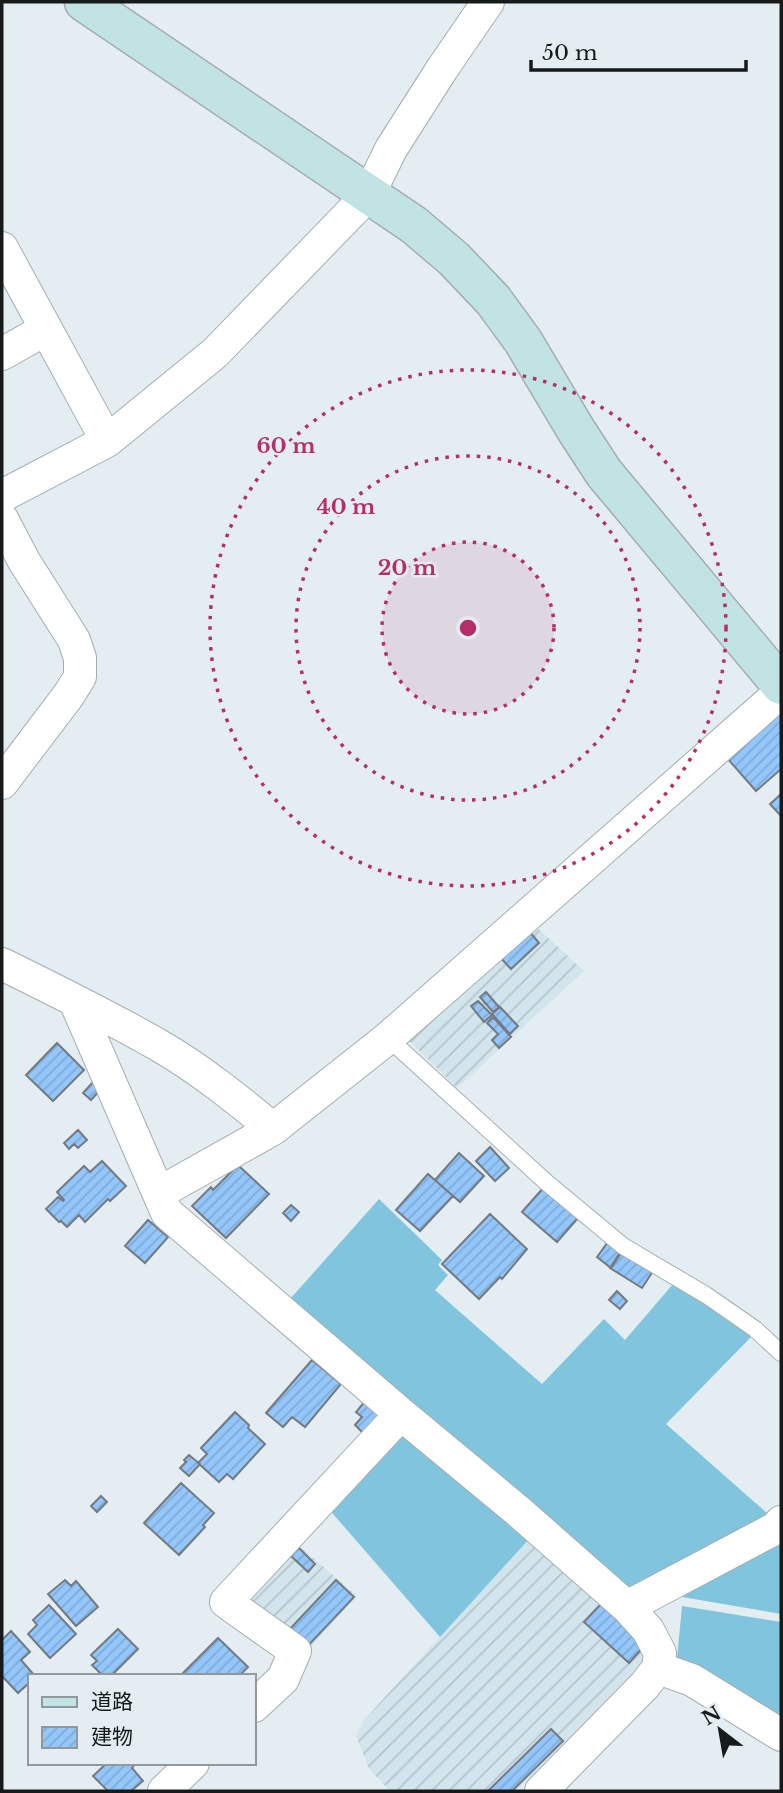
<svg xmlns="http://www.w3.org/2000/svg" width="783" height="1793" font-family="'Libre Baskerville','Noto Sans JP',serif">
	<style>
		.industrial { fill: url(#industrial-furrows) }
		.grass { fill: #80c5dd }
		.building { fill: url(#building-hatch); stroke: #747a81; stroke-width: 2 }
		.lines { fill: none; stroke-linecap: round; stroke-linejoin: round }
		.lane-casing { stroke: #a4adb1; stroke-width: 18 }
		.street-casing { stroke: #a4adb1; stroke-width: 34 }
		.secondary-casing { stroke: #a4adb1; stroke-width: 41 }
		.lane { stroke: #fff; stroke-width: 16 }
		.street { stroke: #fff; stroke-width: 32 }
		.secondary { stroke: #c2e3e3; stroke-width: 38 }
		.ring { fill: none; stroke: #b62d6a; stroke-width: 3.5; stroke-dasharray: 3.5 7 }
		.centre { fill: #b62d6a; stroke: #e4eef2; stroke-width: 3.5 }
		.ring-label { font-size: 21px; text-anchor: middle; font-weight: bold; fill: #b62d6a; stroke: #e4eef2; stroke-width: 5; stroke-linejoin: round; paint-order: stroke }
	</style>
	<defs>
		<pattern id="industrial-furrows" width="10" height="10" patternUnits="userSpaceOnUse" patternTransform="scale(1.75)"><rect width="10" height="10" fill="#d2e5ec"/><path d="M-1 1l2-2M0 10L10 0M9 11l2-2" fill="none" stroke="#b4c4ca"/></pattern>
		<pattern id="building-hatch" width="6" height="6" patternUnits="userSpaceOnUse" patternTransform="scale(1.75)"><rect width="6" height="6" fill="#93c6fa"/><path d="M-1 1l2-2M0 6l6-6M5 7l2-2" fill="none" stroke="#7eaad6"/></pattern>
	</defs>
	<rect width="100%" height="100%" fill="#e4eef2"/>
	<!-- industrial -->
	<path class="industrial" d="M 533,924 L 584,971 L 457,1088 L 408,1040 Z
		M 530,1538 L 647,1644 L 647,1659 L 516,1791 L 390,1791 L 369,1769 L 356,1736 L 364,1720 Z
		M 297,1544 L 357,1596 L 308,1650 L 243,1602 Z"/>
	<!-- grass -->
	<path class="grass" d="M 379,1199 L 442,1260 L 438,1265 L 448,1275 L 435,1290 L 542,1384 L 604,1319 L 625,1340 L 673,1284 L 753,1335 L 666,1424 L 768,1514 L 638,1588 L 626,1586 L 619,1581 L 291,1298 Z
		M 395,1433 L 411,1433 L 530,1538 L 440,1637 L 327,1507 Z
		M 781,1542 L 781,1614 L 682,1597 L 683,1594 Z
		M 682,1606 L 781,1622 L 781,1722 L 677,1659 Z"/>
	<!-- building -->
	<path class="building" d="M 780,712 L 781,714 L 781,769 L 756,791 L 727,758 Z
		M 781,794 L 781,816 L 770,804 Z
		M 529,931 L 539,943 L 511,969 L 499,956 Z
		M 486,992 L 499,1007 L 493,1012 L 480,997 Z
		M 478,1001 L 492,1015 L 484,1022 L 471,1006 Z
		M 500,1007 L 518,1026 L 510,1034 L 492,1014 Z
		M 493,1017 L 511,1037 L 499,1048 L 492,1040 L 498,1034 L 487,1023 Z
		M 57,1043 L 84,1070 L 53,1101 L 26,1075 Z
		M 94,1081 L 101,1089 L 91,1100 L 83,1093 Z
		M 78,1130 L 87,1140 L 78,1148 L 74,1144 L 69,1149 L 64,1143 Z
		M 490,1147 L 509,1168 L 495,1181 L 476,1161 Z
		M 459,1153 L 484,1176 L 460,1202 L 435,1180 Z
		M 102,1161 L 126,1186 L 110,1201 L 108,1199 L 85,1222 L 79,1215 L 67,1227 L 61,1221 L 59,1222 L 46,1209 L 58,1197 L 63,1201 L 64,1200 L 57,1192 L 84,1166 L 90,1172 Z
		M 238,1165 L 269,1194 L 226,1238 L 192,1206 L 211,1187 L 213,1190 Z
		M 428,1174 L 453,1196 L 420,1231 L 396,1210 Z
		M 544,1187 L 578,1218 L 557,1242 L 522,1212 Z
		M 291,1205 L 299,1212 L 291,1221 L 283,1213 Z
		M 490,1214 L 527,1249 L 502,1279 L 500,1277 L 479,1299 L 442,1264 Z
		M 148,1220 L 168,1237 L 145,1263 L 125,1246 Z
		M 608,1242 L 621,1253 L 611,1268 L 597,1257 Z
		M 621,1251 L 653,1271 L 642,1288 L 610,1268 Z
		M 617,1291 L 627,1301 L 620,1309 L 609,1300 Z
		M 312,1360 L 341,1384 L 305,1427 L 292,1417 L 283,1427 L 266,1413 Z
		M 366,1400 L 384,1416 L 366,1436 L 355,1425 L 362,1417 L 356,1412 Z
		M 235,1412 L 249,1425 L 248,1428 L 265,1444 L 233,1479 L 227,1474 L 219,1482 L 198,1463 L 207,1454 L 201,1448 Z
		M 189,1455 L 200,1464 L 189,1476 L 180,1468 L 186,1462 L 184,1460 Z
		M 181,1483 L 214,1513 L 203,1525 L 205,1527 L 179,1555 L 144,1523 Z
		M 101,1496 L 107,1502 L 97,1512 L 91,1506 Z
		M 298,1547 L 315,1564 L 308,1572 L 290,1555 Z
		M 65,1580 L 71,1586 L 76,1581 L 98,1607 L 76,1626 L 48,1594 Z
		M 336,1580 L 354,1597 L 306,1648 L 286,1633 Z
		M 601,1604 L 646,1644 L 629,1663 L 584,1622 Z
		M 49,1605 L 76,1634 L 50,1658 L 28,1634 L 37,1625 L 33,1620 Z
		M 118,1629 L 138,1649 L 111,1676 L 103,1676 L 92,1665 L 97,1661 L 91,1655 Z
		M 11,1631 L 30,1652 L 21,1660 L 35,1676 L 30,1676 L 30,1682 L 18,1693 L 2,1676 L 2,1640 Z
		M 218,1638 L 248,1667 L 239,1676 L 184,1676 L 182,1674 Z
		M 551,1729 L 563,1741 L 512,1791 L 488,1791 Z
		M 107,1763 L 136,1763 L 132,1768 L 143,1781 L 131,1791 L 108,1791 L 93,1776 Z"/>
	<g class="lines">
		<!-- lane casing -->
		<g class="lane-casing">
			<path id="lane" d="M 388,1038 L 546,1182 L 623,1246 L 706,1295 L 755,1329 L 781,1353"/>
		</g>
		<!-- street casing -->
		<g class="street-casing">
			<path id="street" d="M 2,248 L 107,441
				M 2,354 L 46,329
				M 2,496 L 107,441 L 215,353 L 369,194 L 391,149 L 442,69 L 488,2
				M 2,519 L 24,561 L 74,640 L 80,658 L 80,677 L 68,696 L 2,783
				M 2,964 C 55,990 108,1016 160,1046 C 201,1070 237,1099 273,1129
				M 75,1001 L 167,1213 L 401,1414 L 518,1511 L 627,1607 L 648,1630 L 660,1653 L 658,1668 L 645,1685 L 541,1791
				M 159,1193 L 273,1129 L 388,1038 L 781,692
				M 627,1607 L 776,1528 L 781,1522
				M 658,1668 L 692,1680 L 781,1735
				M 254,1706 L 283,1679 L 295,1651 L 226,1602 L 401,1414
				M 164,1791 L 193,1763"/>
		</g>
		<!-- secondary casing -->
		<g class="secondary-casing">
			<path id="secondary" d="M 84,2 L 414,225 L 454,259 L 493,300 L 523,341 L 576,430 L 604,473 L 781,685"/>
		</g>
		<!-- lane -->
		<use href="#lane" class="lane"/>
		<!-- street -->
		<use href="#street" class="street"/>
		<!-- secondary -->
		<use href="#secondary" class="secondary"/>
	</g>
	<!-- distance rings -->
	<circle cx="468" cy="628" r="86" fill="#b62d6a" fill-opacity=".12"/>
	<g class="ring">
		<circle cx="468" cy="628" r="86"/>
		<circle cx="468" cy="628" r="172"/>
		<circle cx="468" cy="628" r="258"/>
	</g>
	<circle cx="468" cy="628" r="10" class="centre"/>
	<g class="ring-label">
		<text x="286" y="453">60 m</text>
		<text x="346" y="514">40 m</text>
		<text x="407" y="575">20 m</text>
	</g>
	<!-- border -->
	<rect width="783" height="1793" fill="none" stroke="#161a1b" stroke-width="7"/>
	<!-- legend -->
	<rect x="28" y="1674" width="228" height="91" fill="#e4eef2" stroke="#92999c" stroke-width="2"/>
	<rect x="42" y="1697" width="35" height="10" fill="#c2e3e3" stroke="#92999c" stroke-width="2"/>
	<text x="91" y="1709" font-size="21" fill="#161a1b">道路</text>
	<rect x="42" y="1727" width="35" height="21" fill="url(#building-hatch)" stroke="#92999c" stroke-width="2"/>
	<text x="91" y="1744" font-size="21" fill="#161a1b">建物</text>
	<!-- north arrow -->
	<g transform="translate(720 1730) rotate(329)" stroke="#e4eef2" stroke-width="5" paint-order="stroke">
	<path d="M0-5L12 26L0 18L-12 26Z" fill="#161a1b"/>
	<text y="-10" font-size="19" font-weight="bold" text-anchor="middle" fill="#161a1b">N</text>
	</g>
	<!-- scale -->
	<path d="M531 60v10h215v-10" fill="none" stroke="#161a1b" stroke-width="3.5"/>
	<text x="542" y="60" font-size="21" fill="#161a1b" stroke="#e4eef2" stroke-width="5" paint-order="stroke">50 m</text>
</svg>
